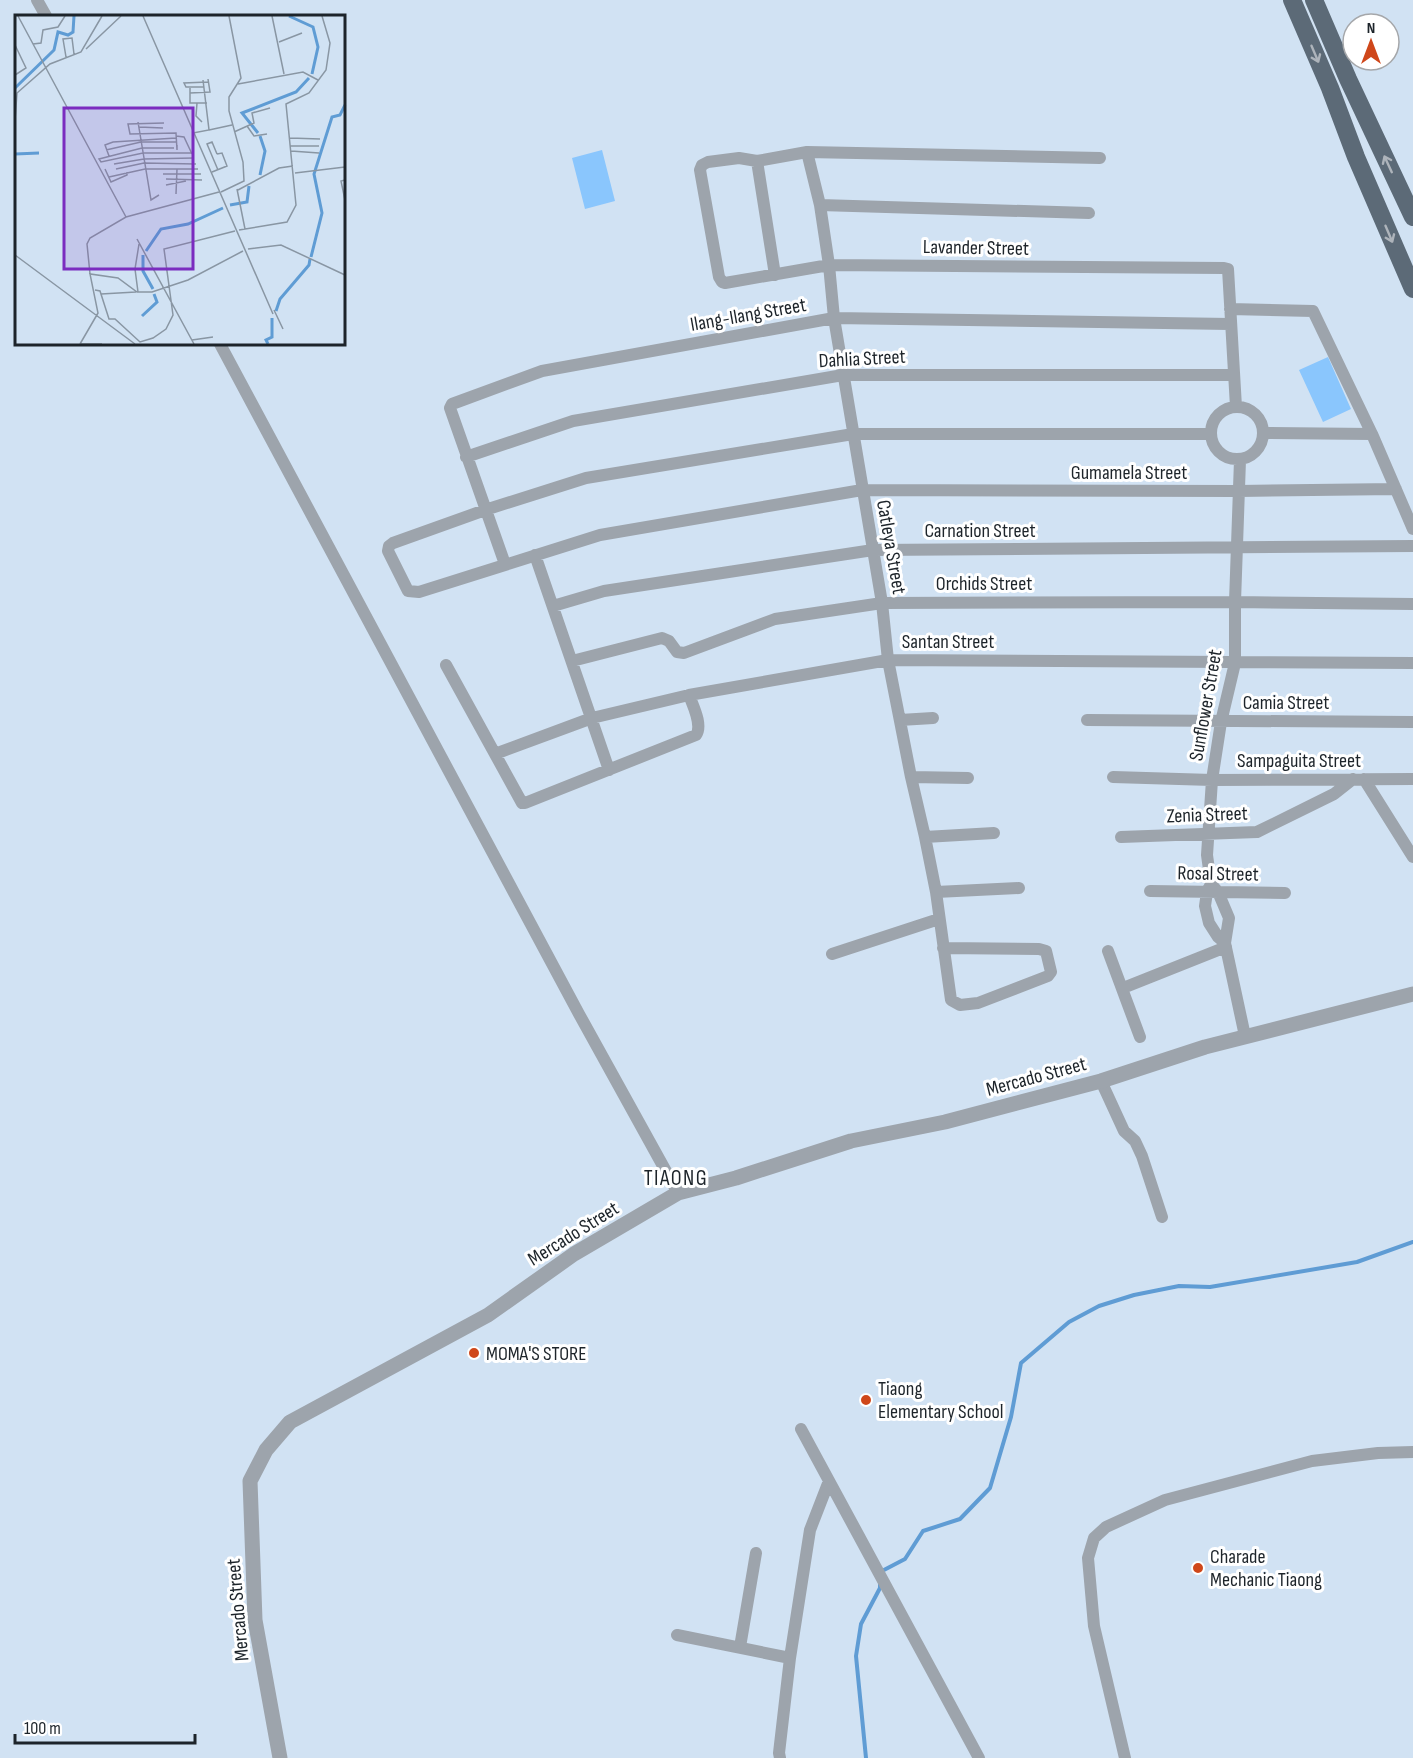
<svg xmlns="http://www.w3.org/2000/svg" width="1413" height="1758" font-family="'Sofia Sans Condensed',sans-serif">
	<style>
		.green { fill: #8ac6fd }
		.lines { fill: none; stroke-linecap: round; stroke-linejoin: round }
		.stream { stroke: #5f9cd4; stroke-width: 4 }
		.minor { stroke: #9da4ac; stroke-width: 12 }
		.tertiary { stroke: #9da4ac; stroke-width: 15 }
		.trunk { stroke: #5c6a77; stroke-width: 18 }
		.oneway { stroke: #aeb4bb }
		.poi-dot { fill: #cf471a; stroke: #fff; stroke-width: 2 }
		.labels { text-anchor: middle; stroke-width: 6; stroke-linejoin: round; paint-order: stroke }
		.street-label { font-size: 20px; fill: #1d242a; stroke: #fff }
		.poi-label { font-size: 20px; fill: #1d242a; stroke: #fff; text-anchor: start }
		.quarter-label { font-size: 22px; letter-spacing: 1.5px; fill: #1d242a; stroke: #fff }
		.inset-river { fill: none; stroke: #5f9cd4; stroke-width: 3 }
		.inset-road { fill: none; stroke: #8996a3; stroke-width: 1.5 }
		.view { fill: #7b2cbf; fill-opacity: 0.15; stroke: #7b2cbf; stroke-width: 3 }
		.inset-edge { fill: none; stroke: #1d242a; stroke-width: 3 }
	</style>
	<rect width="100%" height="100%" fill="#d1e2f3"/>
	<!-- green -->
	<path class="green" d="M 602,150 L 615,201 L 585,209 L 572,158 Z
		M 1328,357 L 1351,409 L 1323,422 L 1299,370 Z"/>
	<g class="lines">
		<!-- stream -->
		<path class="stream" d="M 881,1573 L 882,1571 L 905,1559 L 923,1531 L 960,1519 L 990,1488 L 1011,1417 L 1021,1363 L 1069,1322 L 1099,1306 L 1134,1295 L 1179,1286 L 1210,1287 L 1357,1262 L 1413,1242
			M 866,1758 L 856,1656 L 861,1624 L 880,1588 L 880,1584"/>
		<!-- minor -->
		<path class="minor" d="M 37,0 L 46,16
			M 807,152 L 820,205 L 829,265 L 834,318 L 882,603 L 888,660 L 911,777 L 925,837 L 936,892 L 951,1000 L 960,1005 L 978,1003 L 1048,976 L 1051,972 L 1046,951 L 1039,949 L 943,948
			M 1100,158 L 807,152 L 757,161 L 739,158 L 708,162 L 702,165 L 700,170 L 719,277 L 722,282 L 725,283 L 829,265 L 1224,268 L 1228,269 L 1236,407
			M 757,161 L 775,275
			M 820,205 L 1089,213
			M 1230,309 L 1313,311 L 1372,434 L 1413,529
			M 220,344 L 579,1014 L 678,1193
			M1211 433a26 26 0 1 1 52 0a26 26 0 1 1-52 0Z
			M 1264,433 L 1372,434
			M 1211,434 L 853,434 L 586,478 L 485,510 L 393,543 L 389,546 L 388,551 L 408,591 L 419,592 L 600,535 L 862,490 L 1239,491 L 1396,489
			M 466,457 L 573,421 L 843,375 L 1233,375
			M 535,555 L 609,770
			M 505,564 L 450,408 L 452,404 L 542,371 L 834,318 L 1230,324
			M 553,606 L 604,591 L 873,550 L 1413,546
			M 572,661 L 662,638 L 669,641 L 677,652 L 684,653 L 775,619 L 882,603 L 1235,602 L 1413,604
			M 446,665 L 522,803 L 525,803 L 696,735 C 703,725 693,706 689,695
			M 900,720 L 933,718
			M 1087,720 L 1413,722
			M 495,754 L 592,718 L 689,695 L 888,660 L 1413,663
			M 911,777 L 968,778
			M 1113,777 L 1212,780 L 1413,779
			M 1364,779 L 1413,857
			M 925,837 L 994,833
			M 1121,837 L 1257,832 L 1334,794 L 1353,779
			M 1211,884 L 1218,892 L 1229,918 L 1225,943 L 1245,1036
			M 1150,891 L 1285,893
			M 936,892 L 1019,888
			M 1225,943 L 1218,937 L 1209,923 L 1205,906 L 1207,892 L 1211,884 L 1207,855 L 1212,780 L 1221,722 L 1235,663 L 1235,602 L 1240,460
			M 1108,951 L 1140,1037
			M 832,954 L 939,919
			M 1123,988 L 1226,947
			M 1101,1081 L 1124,1131 L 1135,1141 L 1142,1156 L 1162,1217
			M 801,1429 L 979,1758
			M 677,1635 L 790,1658
			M 740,1647 L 756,1553
			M 780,1758 L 779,1753 L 790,1658 L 810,1530 L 829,1481
			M 1125,1758 L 1094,1626 L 1088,1558 L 1094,1538 L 1106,1527 L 1165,1500 L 1312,1461 L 1378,1453 L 1413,1452"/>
		<!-- tertiary -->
		<path class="tertiary" d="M 280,1758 L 255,1620 L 250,1481 L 266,1450 L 290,1422 L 488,1315 L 574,1254 L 678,1193 L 736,1178 L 851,1141 L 945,1122 L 1101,1081 L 1205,1047 L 1413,994"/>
		<!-- trunk -->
		<path class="trunk" d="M 1292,0 L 1330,88 L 1356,157 L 1413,289
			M 1314,0 L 1348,79 L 1413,217"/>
	</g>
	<!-- one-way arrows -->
	<defs><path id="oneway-shaft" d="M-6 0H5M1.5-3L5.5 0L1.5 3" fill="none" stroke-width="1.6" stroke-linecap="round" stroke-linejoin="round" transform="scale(1.5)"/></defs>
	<g class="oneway">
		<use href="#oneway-shaft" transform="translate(1315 54) rotate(67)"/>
		<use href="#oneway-shaft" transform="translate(1388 164) rotate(-115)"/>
		<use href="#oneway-shaft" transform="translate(1389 234) rotate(67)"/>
	</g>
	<!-- markers -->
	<g class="poi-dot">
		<circle cx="474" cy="1353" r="6"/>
		<circle cx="866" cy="1400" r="6"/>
		<circle cx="1198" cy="1568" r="6"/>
	</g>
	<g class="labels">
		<!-- street labels -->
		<g class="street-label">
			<text transform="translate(976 247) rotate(1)" y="7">Lavander Street</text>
			<text transform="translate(748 314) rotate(-10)" y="7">Ilang-Ilang Street</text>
			<text transform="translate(862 358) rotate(-3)" y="7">Dahlia Street</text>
			<text x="1129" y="479">Gumamela Street</text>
			<text x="980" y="537">Carnation Street</text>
			<text transform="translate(892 547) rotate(80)" y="7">Catleya Street</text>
			<text x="984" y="590">Orchids Street</text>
			<text x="948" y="648">Santan Street</text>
			<text x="1286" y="709">Camia Street</text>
			<text transform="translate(1205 705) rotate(-80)" y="7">Sunflower Street</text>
			<text x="1299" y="767">Sampaguita Street</text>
			<text transform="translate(1207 814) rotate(-2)" y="7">Zenia Street</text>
			<text transform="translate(1218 873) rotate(1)" y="7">Rosal Street</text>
			<text transform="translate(1036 1076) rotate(-15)" y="7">Mercado Street</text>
			<text transform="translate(573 1233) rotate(-32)" y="7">Mercado Street</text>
			<text transform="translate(237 1610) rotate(-95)" y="7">Mercado Street</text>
		</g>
		<!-- poi labels -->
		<g class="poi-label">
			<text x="486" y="1360">MOMA'S STORE</text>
			<text x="878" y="1395">Tiaong<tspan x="878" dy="23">Elementary School</tspan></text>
			<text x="1210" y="1563">Charade<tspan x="1210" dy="23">Mechanic Tiaong</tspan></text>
		</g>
		<!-- quarter labels -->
		<g class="quarter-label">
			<text x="676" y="1185">TIAONG</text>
		</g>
	</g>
	<!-- overview -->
	<g transform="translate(15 15)">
		<rect width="330" height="330" fill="#d1e2f3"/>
		<path class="inset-river" d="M 274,1 L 298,12 L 303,32 L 297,59M 0,73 L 39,35 L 43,17 L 53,20 L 58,17 L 59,1M 243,118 L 227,98 L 281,77 L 294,63M 0,139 L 24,138M 245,160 L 250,136 L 245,121M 215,190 L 232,187 L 234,171M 131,236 L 146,214 L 173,209 L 208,193M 128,240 L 128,256 L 138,274M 296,242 L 307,198 L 299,159 L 317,102 L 325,100 L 330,90M 261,296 L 265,284 L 294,250 L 295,244M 127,301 L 142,287 L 139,279M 253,329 L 251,325 L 257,322 L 257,303"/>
		<path class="inset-road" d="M 3,1 L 111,202M 128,1 L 258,299M 257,1 L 269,59M 264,27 L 287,18M 18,29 L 26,28 L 28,15 L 43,12 L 50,1M 0,30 L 11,53 L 0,60M 71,34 L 106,1M 51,42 L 48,24 L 57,23 L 59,39M 223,69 L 288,57 L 303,65M 189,72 L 171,72 L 169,68 L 193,67M 175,73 L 175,88 L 192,88M 175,78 L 195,77 L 193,64M 182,88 L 181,101 L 187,107M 0,105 L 2,78 L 35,49 L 66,37 L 87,1M 123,107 L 136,185 L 144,180M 149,108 L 113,109 L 115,119 L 161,118 L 162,135 L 162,130M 232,111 L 239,121 L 252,119M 124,112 L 148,113M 194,115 L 217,110M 219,117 L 239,108 L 237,98 L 255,93M 178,118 L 194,115 L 188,65M 161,121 L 169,122 L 177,139M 275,123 L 305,124M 275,131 L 304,131M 159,133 L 127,133 L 84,144 L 86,147 L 128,138 L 176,138M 91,135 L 126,127 L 162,127M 276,136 L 304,138M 202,139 L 197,127 L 192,129 L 203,155M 94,141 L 90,130 L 98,127 L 161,123M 99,149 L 129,144 L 179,143M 90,154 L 96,167 L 112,160 L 112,157M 101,154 L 129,148 L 181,149M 197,157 L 212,151 L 207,138 L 202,139M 280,158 L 330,152M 148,159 L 186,159M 94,162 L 130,154 L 183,154M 151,164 L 187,165M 330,165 L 326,166 L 330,185M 151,170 L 171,166M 222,174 L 230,214M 223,175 L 264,153 L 278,151M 206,177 L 229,166 L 228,147 L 214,96 L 214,82 L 226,63 L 214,1M 161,179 L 162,154M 224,215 L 272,207 L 281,190 L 271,89 L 294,78 L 311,55 L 315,28 L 307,1M 122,224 L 179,329M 233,234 L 266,230 L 330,260M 0,240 L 120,329M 75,259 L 72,229 L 75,223 L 111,202 L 204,177M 80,275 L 85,276 L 94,304 L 100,304 L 125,327 L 138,323 L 151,314 L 158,300 L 149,234 L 220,216M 123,277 L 120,254 L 124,229M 86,279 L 121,277M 259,295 L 268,314M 177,325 L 198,322M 65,329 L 83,298 L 75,259 L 103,263 L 122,277 L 137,277 L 173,265 L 228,236M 66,329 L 87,329"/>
		<path class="view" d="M 49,93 L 178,93 L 178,254 L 49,254 Z"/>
		<rect width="330" height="330" class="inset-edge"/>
	</g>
	<!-- north arrow -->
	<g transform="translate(1371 42)"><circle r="28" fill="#ffffff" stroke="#a5a7aa" stroke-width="1.5"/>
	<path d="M0-4.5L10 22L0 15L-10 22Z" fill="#cf471a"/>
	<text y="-9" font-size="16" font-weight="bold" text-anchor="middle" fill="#1d242a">N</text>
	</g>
	<!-- scale -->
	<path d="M15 1734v9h180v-9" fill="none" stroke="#1d242a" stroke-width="3"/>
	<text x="24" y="1734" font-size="18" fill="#1d242a" stroke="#ffffff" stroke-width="4.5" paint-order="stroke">100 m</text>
</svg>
